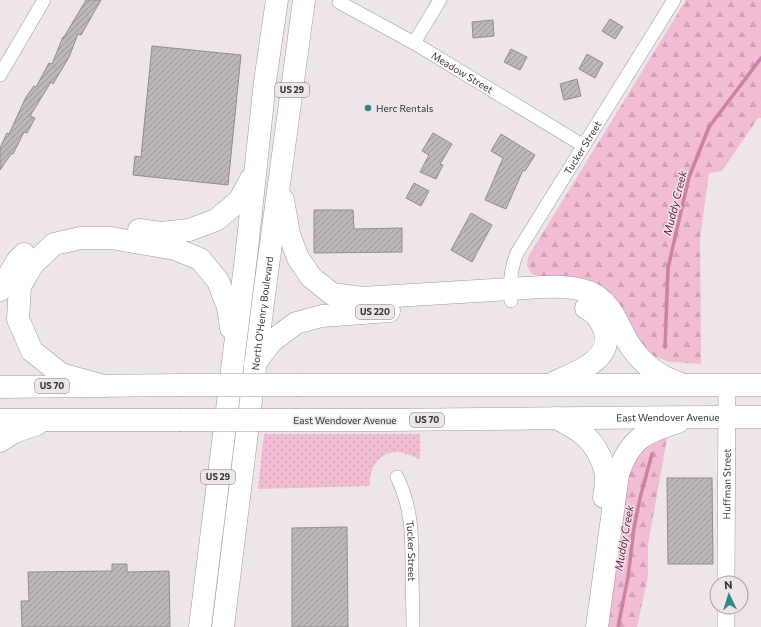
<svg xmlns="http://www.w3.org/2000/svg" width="761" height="627" font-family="Commissioner,sans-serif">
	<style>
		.grass { fill: url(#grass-dots) }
		.forest { fill: url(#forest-firs) }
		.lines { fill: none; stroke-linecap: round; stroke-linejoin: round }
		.stream { stroke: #cd82a5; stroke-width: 3.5 }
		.building { fill: url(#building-hatch); stroke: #938c8f }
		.minor-casing { stroke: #a0999c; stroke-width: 14 }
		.tertiary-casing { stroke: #a0999c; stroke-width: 18 }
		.trunk-casing { stroke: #a0999c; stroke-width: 23 }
		.motorway-casing { stroke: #a0999c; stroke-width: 23 }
		.minor { stroke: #fff; stroke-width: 13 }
		.tertiary { stroke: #fff; stroke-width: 17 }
		.trunk { stroke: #fff; stroke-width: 22 }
		.motorway { stroke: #fff; stroke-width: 22 }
		.trunk-bridge-casing { stroke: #a0999c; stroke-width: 23; stroke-linecap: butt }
		.trunk-bridge { stroke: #fff; stroke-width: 22 }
		.poi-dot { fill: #3a8387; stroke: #ede5e8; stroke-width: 1.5 }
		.labels { text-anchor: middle; stroke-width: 3; stroke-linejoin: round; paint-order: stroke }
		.shield { fill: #ede5e8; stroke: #6f6a6d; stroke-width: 1 }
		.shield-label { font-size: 9px; font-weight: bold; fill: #393638 }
		.street-label { font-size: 10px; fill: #393638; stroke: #ede5e8 }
		.poi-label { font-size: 10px; fill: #393638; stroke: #ede5e8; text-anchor: start }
		.water-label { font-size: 11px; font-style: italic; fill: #70174a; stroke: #ede5e8 }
	</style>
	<defs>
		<pattern id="grass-dots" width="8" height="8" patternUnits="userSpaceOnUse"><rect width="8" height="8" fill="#f2bcd4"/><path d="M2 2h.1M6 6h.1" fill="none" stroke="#d0a2b7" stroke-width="1.8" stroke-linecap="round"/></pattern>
		<pattern id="forest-firs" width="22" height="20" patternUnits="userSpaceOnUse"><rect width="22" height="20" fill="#f2bcd4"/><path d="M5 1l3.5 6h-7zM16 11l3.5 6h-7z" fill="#d0a2b7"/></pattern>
		<pattern id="building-hatch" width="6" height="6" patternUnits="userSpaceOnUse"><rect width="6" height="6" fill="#beb7b9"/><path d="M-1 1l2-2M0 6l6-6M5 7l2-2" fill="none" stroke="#9b9697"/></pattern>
	</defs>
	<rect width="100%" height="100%" fill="#ede5e8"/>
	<!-- grass -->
	<path class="grass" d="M 264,434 L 420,434 L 420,459 C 413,457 404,452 397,452 C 377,453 369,469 370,486 L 258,489 Z"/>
	<!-- forest -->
	<path class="forest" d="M 686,0 L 761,0 L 761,118 L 758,118 L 722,171 L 709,173 L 700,239 L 701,364 L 670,362 L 649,354 L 638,341 L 626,314 L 612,294 L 591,281 L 566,276 L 539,276 L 532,274 L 527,266 L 528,257 Z
		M 667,438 L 648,545 L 648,576 L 637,627 L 604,627 L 626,470 L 644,448 L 658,440 Z"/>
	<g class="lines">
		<!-- stream -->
		<path class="stream" d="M 665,347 L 668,268 L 689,177 L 709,127 L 761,58
			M 618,627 L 628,577 L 634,528 L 640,498 L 652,454"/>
	</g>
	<!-- building -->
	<path class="building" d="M 86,0 L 101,0 L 81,35 L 78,34 L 69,57 L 53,84 L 51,82 L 30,116 L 35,118 L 27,133 L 24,132 L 13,154 L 11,154 L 0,170 L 0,148 L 7,133 L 9,134 L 26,97 L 34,86 L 36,87 L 49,63 L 52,64 L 63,37 L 64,37 Z
		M 610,19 L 623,27 L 615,39 L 602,31 Z
		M 493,20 L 494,36 L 473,38 L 472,22 Z
		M 152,46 L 241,55 L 228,185 L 133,175 L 135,156 L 141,157 Z
		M 511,49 L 527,57 L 520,70 L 504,62 Z
		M 587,54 L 603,63 L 595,78 L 579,69 Z
		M 577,79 L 581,96 L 564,100 L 560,84 Z
		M 433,133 L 452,144 L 440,164 L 443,165 L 436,179 L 420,172 L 429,155 L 422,151 Z
		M 501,134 L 535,155 L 525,171 L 523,170 L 506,209 L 485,200 L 503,158 L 491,151 Z
		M 414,183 L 429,191 L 421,206 L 406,198 Z
		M 314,210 L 353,210 L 354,229 L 402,228 L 402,252 L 314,253 Z
		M 471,213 L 492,225 L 472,262 L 451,250 Z
		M 667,478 L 712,478 L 713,564 L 668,564 Z
		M 347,527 L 348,627 L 292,627 L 292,528 Z
		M 112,564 L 127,564 L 127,572 L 169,571 L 170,627 L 22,627 L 21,601 L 29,601 L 28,572 L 112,571 Z"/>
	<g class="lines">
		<!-- minor casing -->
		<g class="minor-casing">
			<g id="minor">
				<path id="s1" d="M 339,2 L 414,43 L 584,146"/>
				<path d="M 414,43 L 440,0"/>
				<path d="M 0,75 L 44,0"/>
				<path id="s2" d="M 511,301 C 509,284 510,270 517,253 L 674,0"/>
				<path id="s3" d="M 397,477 C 412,508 412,535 412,568 C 412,588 413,607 413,627"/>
			</g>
		</g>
		<!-- tertiary casing -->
		<g class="tertiary-casing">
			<g id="tertiary">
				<path id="s4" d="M 726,583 L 727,386"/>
				<path d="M 726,627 L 726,607"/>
			</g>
		</g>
		<!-- trunk casing -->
		<g class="trunk-casing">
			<g id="trunk">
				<path d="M 510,289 C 535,288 572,282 595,295 C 614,307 619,329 631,347 C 644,365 659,377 679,383"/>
				<path d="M 555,382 C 575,373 616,359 604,329 C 600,319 596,313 586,308"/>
				<path d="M 300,385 L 761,385"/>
				<path d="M 0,387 L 181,385"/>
				<path d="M 556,418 C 580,430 596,440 604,467 C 605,471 607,475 606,479 C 606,485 605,492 604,497"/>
				<path d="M 0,420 L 179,420"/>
				<path id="s5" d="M 297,420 C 452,421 606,416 761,417"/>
				<path d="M 0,441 L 14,432 L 37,424"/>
				<path d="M 597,627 L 618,474 C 630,438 644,433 678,422"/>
			</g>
		</g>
		<!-- motorway casing -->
		<g class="motorway-casing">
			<g id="motorway">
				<path d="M 283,200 L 289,234 L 298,258 L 311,277 L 332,294 L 362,298 L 510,289"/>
				<path d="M 139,230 L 161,233 L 189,230 L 216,220 L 239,201 L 251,179"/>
				<path d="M 0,290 L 18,260 L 24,254"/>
				<path d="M 255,363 L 271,342 L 296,323 L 322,316 L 389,311"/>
				<path d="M 104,386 L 61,374 L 32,351 L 18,319 L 20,286 L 33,264 L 54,244 L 81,238 L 111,238 L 175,249 L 200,259 L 218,281 L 228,307 L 231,328"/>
				<path d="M 200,627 L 247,249 L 265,81 L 277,0"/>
				<path id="s6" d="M 223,627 L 264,295 L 304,0"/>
			</g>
		</g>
		<!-- minor -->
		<use href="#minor" class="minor"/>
		<!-- tertiary -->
		<use href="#tertiary" class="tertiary"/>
		<!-- trunk -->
		<use href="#trunk" class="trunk"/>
		<!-- motorway -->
		<use href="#motorway" class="motorway"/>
		<!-- trunk-bridge casing -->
		<g class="trunk-bridge-casing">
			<path id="trunk-bridge" d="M 181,385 L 300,385
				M 179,420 L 297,420"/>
		</g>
		<!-- trunk-bridge -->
		<use href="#trunk-bridge" class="trunk-bridge"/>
	</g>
	<!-- markers -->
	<circle class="poi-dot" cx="368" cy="108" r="4"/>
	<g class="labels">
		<!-- shield labels -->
		<g class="shield">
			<rect x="275" y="83" width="34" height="14" rx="3"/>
			<rect x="356" y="305" width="38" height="14" rx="3"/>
			<rect x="35" y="379" width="34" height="14" rx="3"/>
			<rect x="410" y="413" width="34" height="14" rx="3"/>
			<rect x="201" y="470" width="34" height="14" rx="3"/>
		</g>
		<g class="shield-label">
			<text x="292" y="93">US 29</text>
			<text x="375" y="315">US 220</text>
			<text x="52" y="389">US 70</text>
			<text x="427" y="423">US 70</text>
			<text x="218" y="480">US 29</text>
		</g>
		<!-- street labels -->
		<g class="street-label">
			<text dy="4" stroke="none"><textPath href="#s1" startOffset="142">Meadow Street</textPath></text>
			<text dy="4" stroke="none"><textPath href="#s2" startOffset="173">Tucker Street</textPath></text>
			<text dy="4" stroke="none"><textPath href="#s6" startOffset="316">North O'Henry Boulevard</textPath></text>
			<text dy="4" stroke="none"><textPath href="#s5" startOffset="371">East Wendover Avenue</textPath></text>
			<text x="345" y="424">East Wendover Avenue</text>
			<text dy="4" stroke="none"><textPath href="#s4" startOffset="99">Huffman Street</textPath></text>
			<text dy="4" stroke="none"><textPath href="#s3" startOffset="76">Tucker Street</textPath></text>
		</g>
		<!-- poi labels -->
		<g class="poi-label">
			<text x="376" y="112">Herc Rentals</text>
		</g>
		<!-- water labels -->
		<g class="water-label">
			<text transform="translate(675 203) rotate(-76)" y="4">Muddy Creek</text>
			<text transform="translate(624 538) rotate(-80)" y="4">Muddy Creek</text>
		</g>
	</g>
	<!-- north arrow -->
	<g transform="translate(729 595) rotate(356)"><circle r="19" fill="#ede5e8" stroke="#a59fa2"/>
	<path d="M0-3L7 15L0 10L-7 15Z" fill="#3a8387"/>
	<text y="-6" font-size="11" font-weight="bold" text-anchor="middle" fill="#393638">N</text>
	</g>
</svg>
